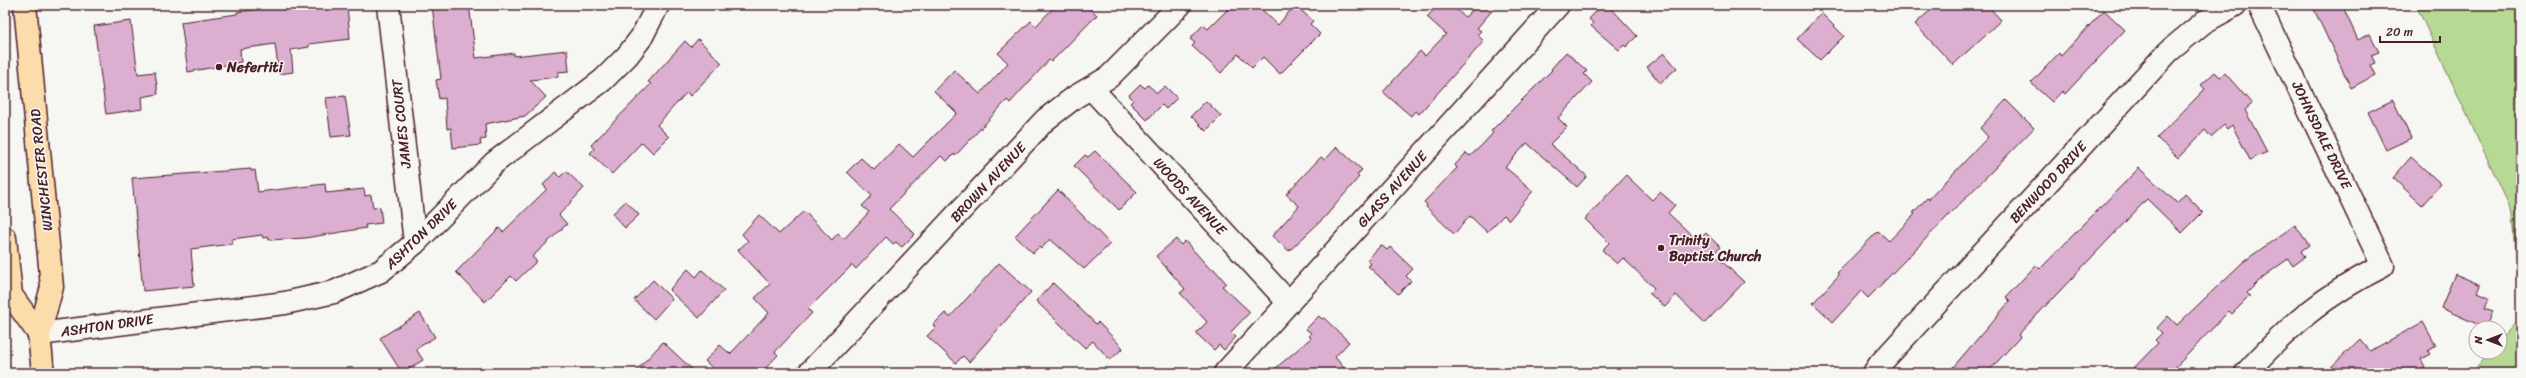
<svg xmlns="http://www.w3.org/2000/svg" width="2526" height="378" font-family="Sriracha,sans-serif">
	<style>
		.green { fill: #b6d994; stroke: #807c60 }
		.building { fill: #dcaed0; stroke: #4a1f2b }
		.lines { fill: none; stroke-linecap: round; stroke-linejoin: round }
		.minor-casing { stroke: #4a1f2b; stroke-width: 25 }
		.major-casing { stroke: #4a1f2b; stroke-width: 25 }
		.minor { stroke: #f6f6f2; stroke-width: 22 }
		.major { stroke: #fddcac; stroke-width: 22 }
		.poi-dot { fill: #4a1f2b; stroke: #f6f6f2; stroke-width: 1.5 }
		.labels { text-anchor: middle; stroke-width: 3; stroke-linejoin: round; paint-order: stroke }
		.poi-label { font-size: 14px; font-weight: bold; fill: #4a1f2b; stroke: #f6f6f2; text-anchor: start }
		.street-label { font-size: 14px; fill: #4a1f2b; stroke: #f6f6f2 }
	</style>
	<rect width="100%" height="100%" fill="#f6f6f2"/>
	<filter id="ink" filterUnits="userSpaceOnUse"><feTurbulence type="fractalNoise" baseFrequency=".025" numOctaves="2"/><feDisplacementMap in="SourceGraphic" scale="8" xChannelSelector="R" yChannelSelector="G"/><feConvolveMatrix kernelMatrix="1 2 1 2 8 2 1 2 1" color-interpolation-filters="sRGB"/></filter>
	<g filter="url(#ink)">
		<!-- green -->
		<path class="green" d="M 2416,5 L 2521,5 L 2521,373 L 2471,373 L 2490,352 L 2500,352 L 2500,340 L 2521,317 L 2513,214 Z"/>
		<!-- building -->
		<path class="building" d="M 293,5 L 347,5 L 350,39 L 309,44 L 309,47 L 291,50 L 293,72 L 279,74 L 275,44 L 240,49 L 241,62 L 188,72 L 181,22 L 237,14 L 237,12 Z
			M 432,5 L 469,5 L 476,58 L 514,53 L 514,56 L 567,50 L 569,71 L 558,72 L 558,77 L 530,80 L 546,97 L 525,116 L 485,124 L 486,139 L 480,140 L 481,145 L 453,148 L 451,128 L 447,129 L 445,98 L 439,99 L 436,80 L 441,79 Z
			M 1056,5 L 1086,5 L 1097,15 L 1051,62 L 1049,60 L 1010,103 L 1007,100 L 955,156 L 954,154 L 947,161 L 941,156 L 889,209 L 915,234 L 902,247 L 896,242 L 893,244 L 886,237 L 856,269 L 852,265 L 808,309 L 812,313 L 775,352 L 778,355 L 761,373 L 718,373 L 705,361 L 720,345 L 730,354 L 769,313 L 755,298 L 770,284 L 738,250 L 748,241 L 742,234 L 759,215 L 779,234 L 804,211 L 832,240 L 838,233 L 844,239 L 869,212 L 862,206 L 872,196 L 847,172 L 861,158 L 874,170 L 899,144 L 913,157 L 957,113 L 934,91 L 954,70 L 980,94 L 1008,63 L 998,53 L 1031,21 L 1036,26 Z
			M 1232,5 L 1257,5 L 1278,25 L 1295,5 L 1313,21 L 1310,24 L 1320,34 L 1280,74 L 1263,57 L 1252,68 L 1238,54 L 1221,73 L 1192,46 L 1195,43 L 1190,39 L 1203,25 L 1208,29 Z
			M 1438,5 L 1451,5 L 1465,17 L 1478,5 L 1497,5 L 1477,28 L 1481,31 L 1477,35 L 1484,41 L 1419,114 L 1415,111 L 1411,116 L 1383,92 L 1420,51 L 1425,56 L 1446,34 L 1427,17 Z
			M 1602,5 L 1608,5 L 1637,36 L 1626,47 L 1624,45 L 1619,50 L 1591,26 L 1593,23 L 1589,19 Z
			M 1936,5 L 1987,5 L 2001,20 L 1953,65 L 1915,24 Z
			M 2312,5 L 2342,5 L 2358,40 L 2370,34 L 2379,52 L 2371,55 L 2375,63 L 2370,65 L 2375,75 L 2351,88 Z
			M 2104,10 L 2125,30 L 2065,94 L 2062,91 L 2052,102 L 2031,83 L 2059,53 L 2061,56 Z
			M 1821,13 L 1844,36 L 1820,60 L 1797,39 Z
			M 131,21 L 138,74 L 155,72 L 158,94 L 142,97 L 143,109 L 106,114 L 94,26 Z
			M 698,39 L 722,63 L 690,96 L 687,92 L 657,125 L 669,137 L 653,153 L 642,142 L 612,174 L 590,153 L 594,149 L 591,145 L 651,84 L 648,82 L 685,41 L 691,47 Z
			M 1566,52 L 1587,71 L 1584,74 L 1592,82 L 1558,118 L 1567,127 L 1550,144 L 1587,176 L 1577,187 L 1527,143 L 1505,167 L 1533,191 L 1509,220 L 1504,215 L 1487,232 L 1470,216 L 1454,234 L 1426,207 L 1427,205 L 1424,202 L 1457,168 L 1455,165 L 1466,153 L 1470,156 L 1481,146 L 1493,133 L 1491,131 L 1552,70 L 1551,69 Z
			M 1664,53 L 1677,68 L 1660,83 L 1647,67 Z
			M 2215,72 L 2220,77 L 2225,73 L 2252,104 L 2245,110 L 2267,152 L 2250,160 L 2232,125 L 2227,129 L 2224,125 L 2211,137 L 2205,130 L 2178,158 L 2157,138 L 2205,89 L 2201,85 Z
			M 1140,84 L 1145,88 L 1148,85 L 1157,93 L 1165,86 L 1177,98 L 1166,109 L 1162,105 L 1147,120 L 1130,103 L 1133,100 L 1129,95 Z
			M 345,96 L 351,135 L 331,137 L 326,98 Z
			M 2006,100 L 2034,128 L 1868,298 L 1861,291 L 1833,322 L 1813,303 L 1839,275 L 1837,273 L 1878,231 L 1889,241 L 1915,214 L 1913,213 L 1927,198 L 1929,199 L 1988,137 L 1980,128 Z
			M 2393,100 L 2411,138 L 2386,150 L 2368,112 Z
			M 1206,101 L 1221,116 L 1206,131 L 1191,116 Z
			M 1337,147 L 1362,170 L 1357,175 L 1359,177 L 1325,217 L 1289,251 L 1272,236 L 1299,206 L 1286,194 L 1321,157 L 1325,160 Z
			M 1095,151 L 1137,192 L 1119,210 L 1074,166 L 1085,155 L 1088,157 Z
			M 2411,157 L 2441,184 L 2422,205 L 2393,178 Z
			M 2139,168 L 2177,203 L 2185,194 L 2203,212 L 2182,233 L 2147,199 L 2018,335 L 2020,337 L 1987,373 L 1948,373 L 2010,301 L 2006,297 L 2036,265 L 2040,269 Z
			M 251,169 L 251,171 L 255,170 L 258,192 L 325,184 L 326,193 L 364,189 L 365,196 L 371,195 L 373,208 L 380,207 L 382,223 L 365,225 L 366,228 L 305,238 L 269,240 L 268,237 L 263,238 L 262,235 L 232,239 L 232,244 L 191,249 L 194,286 L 143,291 L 132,178 Z
			M 566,171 L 584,188 L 559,215 L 567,224 L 532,257 L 537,261 L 516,281 L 511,276 L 485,302 L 456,272 L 499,228 L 503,232 L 547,189 L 543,185 L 555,172 L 560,177 Z
			M 1626,175 L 1652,200 L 1660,192 L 1675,205 L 1668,213 L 1698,241 L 1706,233 L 1720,247 L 1714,254 L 1744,282 L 1705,323 L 1676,295 L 1665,307 L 1649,293 L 1654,288 L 1623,258 L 1617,264 L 1602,250 L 1609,243 L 1585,219 Z
			M 1058,190 L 1110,244 L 1084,269 L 1050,239 L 1041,249 L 1039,247 L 1033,253 L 1015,236 Z
			M 626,201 L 639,215 L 625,228 L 612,214 Z
			M 2295,225 L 2309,245 L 2301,251 L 2305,257 L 2293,266 L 2288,259 L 2263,277 L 2247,293 L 2250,296 L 2232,314 L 2229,311 L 2170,373 L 2129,373 L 2158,343 L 2155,340 L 2162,333 L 2157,328 L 2168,316 L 2177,325 L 2243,262 Z
			M 1176,239 L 1181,245 L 1185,241 L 1211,270 L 1213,268 L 1226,283 L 1222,286 L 1250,312 L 1231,332 L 1236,337 L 1224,350 L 1219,345 L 1214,350 L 1196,333 L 1207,322 L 1180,293 L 1185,289 L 1156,256 Z
			M 1381,245 L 1387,250 L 1390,247 L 1413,269 L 1406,276 L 1411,281 L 1398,294 L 1368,266 L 1371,264 L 1367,260 Z
			M 999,263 L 1031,292 L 969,362 L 963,356 L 956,363 L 927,336 L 936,327 L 933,325 L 945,313 L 950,317 Z
			M 688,269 L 696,277 L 702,270 L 724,290 L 699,318 L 669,290 Z
			M 2455,274 L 2481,285 L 2478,293 L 2489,298 L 2485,308 L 2493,311 L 2486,328 L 2441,308 Z
			M 653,280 L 672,299 L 654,319 L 634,300 Z
			M 1053,283 L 1096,324 L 1098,322 L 1123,348 L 1110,360 L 1093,341 L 1085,348 L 1036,301 Z
			M 420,313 L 435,337 L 416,349 L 423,360 L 402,373 L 380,338 Z
			M 1319,316 L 1322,319 L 1324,318 L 1349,342 L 1335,357 L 1348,373 L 1270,373 L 1311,338 L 1309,336 L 1311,333 L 1306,329 Z
			M 2423,322 L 2436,346 L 2428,351 L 2430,354 L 2421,359 L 2425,367 L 2413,373 L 2325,373 L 2360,339 L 2370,351 Z
			M 663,342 L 696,373 L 634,373 Z"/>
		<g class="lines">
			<!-- minor casing -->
			<g class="minor-casing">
				<path id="minor" d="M 388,5 L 415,243
					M 1091,88 L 1289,303
					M 39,334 L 285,303 L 334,292 L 381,271 L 415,243 L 494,163 L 603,80 L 627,56 L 641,38 L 658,5
					M 809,373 L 1045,120 L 1075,97 L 1109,77 L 1180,5
					M 1225,373 L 1558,5
					M 1874,373 L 1880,364 L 2168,52 L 2204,22 L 2235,5
					M 2246,373 C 2290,325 2324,295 2383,266 L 2259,5"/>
			</g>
			<!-- major casing -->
			<g class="major-casing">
				<path id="major" d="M 25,5 L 52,287 L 39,334 L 43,373
					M 5,238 L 11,295 L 39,334"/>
			</g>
			<!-- minor -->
			<use href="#minor" class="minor"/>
			<!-- major -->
			<use href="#major" class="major"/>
		</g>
	</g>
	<!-- markers -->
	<g class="poi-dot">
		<circle cx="219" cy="67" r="4"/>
		<circle cx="1661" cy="248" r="4"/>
	</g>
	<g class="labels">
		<!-- poi labels -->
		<g class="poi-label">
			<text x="227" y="72">Nefertiti</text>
			<text x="1669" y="245">Trinity<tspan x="1669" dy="16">Baptist Church</tspan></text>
		</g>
		<!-- street labels -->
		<g class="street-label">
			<text transform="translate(401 124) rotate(-96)" y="5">JAMES COURT</text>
			<text transform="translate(2322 135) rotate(64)" y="5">JOHNSDALE DRIVE</text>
			<text transform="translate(41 170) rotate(-96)" y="5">WINCHESTER ROAD</text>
			<text transform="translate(988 182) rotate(-47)" y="5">BROWN AVENUE</text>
			<text transform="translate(2048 182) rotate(-47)" y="5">BENWOOD DRIVE</text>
			<text transform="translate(1392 189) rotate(-48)" y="5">GLASS AVENUE</text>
			<text transform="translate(1190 196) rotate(47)" y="5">WOODS AVENUE</text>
			<text transform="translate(421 234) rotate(-44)" y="5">ASHTON DRIVE</text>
			<text transform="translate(107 325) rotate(-8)" y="5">ASHTON DRIVE</text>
		</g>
	</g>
	<!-- margin -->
	<rect width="2526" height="378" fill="none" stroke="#f6f6f2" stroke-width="20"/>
	<rect x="10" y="10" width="2506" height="358" fill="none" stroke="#4a1f2b" stroke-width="1.5" filter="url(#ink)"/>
	<!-- north arrow -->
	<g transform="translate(2488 340) rotate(270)"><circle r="19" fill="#f6f6f2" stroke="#b1a0a2"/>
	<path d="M0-3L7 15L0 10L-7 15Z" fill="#4a1f2b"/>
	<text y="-6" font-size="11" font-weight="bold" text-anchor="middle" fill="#4a1f2b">N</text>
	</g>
	<!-- scale -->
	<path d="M2380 36v6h60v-6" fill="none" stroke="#4a1f2b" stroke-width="2"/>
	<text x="2386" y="36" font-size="12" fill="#4a1f2b" stroke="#f6f6f2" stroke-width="3" paint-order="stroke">20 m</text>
</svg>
